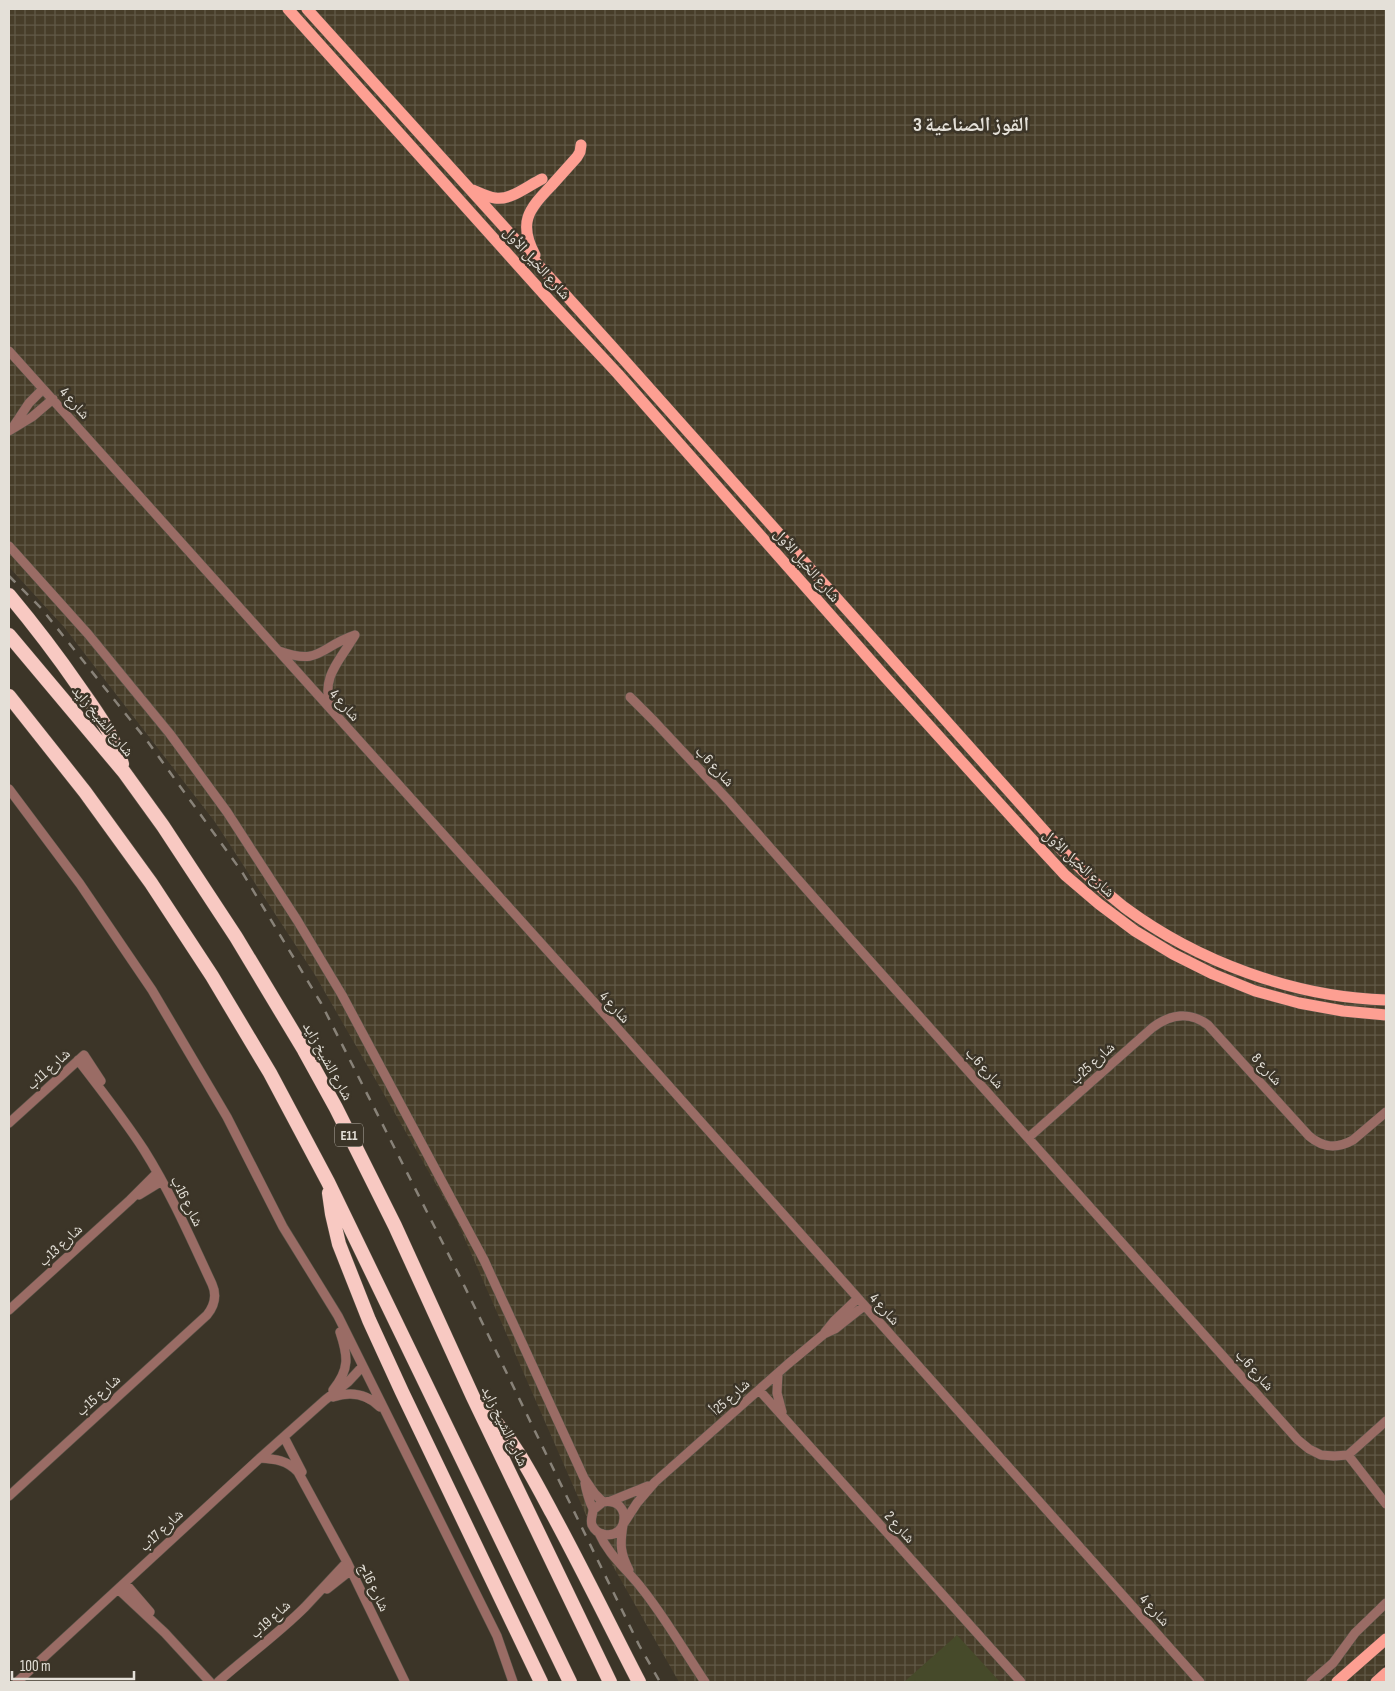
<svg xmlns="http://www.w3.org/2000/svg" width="1395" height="1691" font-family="'Sofia Sans Condensed','Noto Naskh Arabic',sans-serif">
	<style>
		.industrial { fill: url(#industrial-grid) }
		.pitch { fill: #464a2a }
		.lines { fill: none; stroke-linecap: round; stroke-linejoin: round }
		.minor-casing { stroke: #5a5448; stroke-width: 10 }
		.major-casing { stroke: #5a5448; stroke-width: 12 }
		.highway-casing { stroke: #5a5448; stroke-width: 15 }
		.minor { stroke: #9a6c65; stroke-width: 9 }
		.major { stroke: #fd9f92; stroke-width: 11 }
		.highway { stroke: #f8c9c2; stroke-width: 14 }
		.rail { stroke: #888278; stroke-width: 2.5; stroke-dasharray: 9 9; stroke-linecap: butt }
		.labels { text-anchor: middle; stroke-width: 5; stroke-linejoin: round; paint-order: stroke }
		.shield { fill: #3c3528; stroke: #b2ada3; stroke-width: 1 }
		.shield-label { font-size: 14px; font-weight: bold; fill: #e4e0d8 }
		.street-label { font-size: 15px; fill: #e4e0d8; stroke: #3c3528 }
		.district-label { font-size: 20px; font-weight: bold; fill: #e4e0d8; stroke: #3c3528 }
	</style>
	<defs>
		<pattern id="industrial-grid" width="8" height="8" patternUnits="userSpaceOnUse" patternTransform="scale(1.25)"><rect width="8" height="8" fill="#473d29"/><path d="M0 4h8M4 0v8" fill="none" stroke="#615947"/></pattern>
	</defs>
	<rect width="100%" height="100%" fill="#3c3528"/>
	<!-- industrial -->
	<path class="industrial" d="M 9,9 L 1386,9 L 1386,1664 L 1367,1682 L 679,1682 L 593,1531 L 456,1219 L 315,975 L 215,822 L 64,627 L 9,567 Z"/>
	<!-- pitch -->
	<path class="pitch" d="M 957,1635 L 1000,1682 L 904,1682 Z"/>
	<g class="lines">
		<!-- minor casing -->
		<g class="minor-casing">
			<path id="minor" d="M 9,351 L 619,1030 L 1200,1682
				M 13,427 L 29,403 L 43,389
				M 9,431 L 32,417 L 53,399
				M 9,546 L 88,634 L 170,734 L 227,812 L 297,920 L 342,995 L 484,1260 L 584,1478 L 595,1494 L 603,1502
				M 279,651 C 321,666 319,647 355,635
				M 630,697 L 654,721 L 728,800 L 853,942 L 1298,1440 L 1309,1449 L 1321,1455 L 1334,1456 L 1348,1455 L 1386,1421
				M 331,708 C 320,677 340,661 355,635
				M 9,789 L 80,884 L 152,990 L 227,1117 L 283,1227 L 338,1316 L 497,1636 L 513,1682
				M 9,1123 L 84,1055 L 101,1081
				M 1028,1138 L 1152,1028 C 1170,1014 1190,1011 1208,1025 L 1309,1136 C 1323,1148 1337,1149 1353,1140 L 1386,1112
				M 139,1195 L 162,1181
				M 9,1310 L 130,1200 L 157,1173
				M 825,1332 L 834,1321 L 857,1299
				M 778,1373 L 777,1393 L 782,1412
				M 333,1390 C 350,1369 348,1356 340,1332
				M 759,1390 L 1021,1682
				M 333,1397 C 351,1391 367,1394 380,1407
				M 284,1437 L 302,1472
				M 1348,1455 L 1386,1504
				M 260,1458 C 275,1459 287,1460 298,1472 L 347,1562 L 405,1682
				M 585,1483 C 586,1490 588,1496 590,1502 C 591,1505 593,1507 593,1510 C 593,1515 590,1519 592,1525 C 594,1529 598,1533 603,1534 C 629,1541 633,1497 603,1502 L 593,1510
				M 9,1496 L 207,1315 C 215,1305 217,1295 212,1284 C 191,1239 171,1193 144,1150 C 124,1119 101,1090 78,1060
				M 611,1501 L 648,1486
				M 624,1523 L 637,1503 L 655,1482 L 788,1364 L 824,1334 L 835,1329 L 864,1306
				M 623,1525 C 620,1544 620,1553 629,1570
				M 599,1533 C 609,1556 628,1570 643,1590 C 666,1619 684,1651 705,1682
				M 125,1583 L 150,1612
				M 118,1589 L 165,1633 L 210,1682
				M 327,1589 L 351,1570
				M 17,1682 L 260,1458 L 325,1400 L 348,1382 L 362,1367
				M 218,1682 C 246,1657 278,1634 305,1607 C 319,1592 333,1577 347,1562
				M 1311,1682 L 1333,1663 L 1355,1633 L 1386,1603"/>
		</g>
		<!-- major casing -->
		<g class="major-casing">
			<path id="major" d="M 288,9 L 550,301 L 618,374 L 886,678 L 1028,835 L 1065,875 L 1099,904 L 1135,931 L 1173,954 L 1213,974 L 1255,991 L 1299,1003 L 1343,1011 L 1386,1015
				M 307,9 L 609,343 L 1057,845 C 1078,867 1100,888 1124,907 C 1198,962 1294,997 1386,1000
				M 473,190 C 480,193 488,197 495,198 C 510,201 529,185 542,179
				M 535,255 C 518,223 528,210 551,186 C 560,176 569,166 577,157 L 580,152 L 581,145
				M 1337,1682 L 1386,1639
				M 1376,1682 L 1386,1673"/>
		</g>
		<!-- highway casing -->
		<g class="highway-casing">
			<path id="highway" d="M 9,595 C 34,625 57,655 79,687 C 96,711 114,735 122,764
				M 9,635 L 124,772 L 163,826 L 236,937 L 304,1050 L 336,1108 L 395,1226 L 473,1397 L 610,1682
				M 9,696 L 85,792 L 151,883 L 212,976 L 270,1073 L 328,1182 L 570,1682
				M 329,1193 L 332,1214 L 339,1244 L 369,1320 L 402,1392 L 541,1682
				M 483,1408 C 513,1438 532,1476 552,1513 C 582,1568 610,1626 639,1682"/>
		</g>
		<!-- minor -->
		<use href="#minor" class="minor"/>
		<!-- major -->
		<use href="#major" class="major"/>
		<!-- highway -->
		<use href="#highway" class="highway"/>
		<!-- rail -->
		<path class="rail" d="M 9,576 L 41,608 L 148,742 L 242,872 L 321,1003 L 460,1277 L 639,1645 L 660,1682"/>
	</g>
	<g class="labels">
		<!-- shield labels -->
		<rect class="shield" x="335" y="1123.5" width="28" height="23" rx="4"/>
		<g class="shield-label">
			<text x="349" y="1140">E11</text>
		</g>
		<!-- street labels -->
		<g class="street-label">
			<text transform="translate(537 263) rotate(48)" y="5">شارع الخيل الأول</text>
			<text transform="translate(75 403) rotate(48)" y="5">شارع 4</text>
			<text transform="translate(807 565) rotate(49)" y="5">شارع الخيل الأول</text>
			<text transform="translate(345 705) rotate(48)" y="5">شارع 4</text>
			<text transform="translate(103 721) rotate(50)" y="5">شارع الشيخ زايد</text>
			<text transform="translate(715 766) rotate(47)" y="5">شارع 6ب</text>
			<text transform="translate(1079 863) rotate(43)" y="5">شارع الخيل الأول</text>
			<text transform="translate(615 1007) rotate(47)" y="5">شارع 4</text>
			<text transform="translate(328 1061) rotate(61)" y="5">شارع الشيخ زايد</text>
			<text transform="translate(1092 1063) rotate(-42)" y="5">شارع 25ب</text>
			<text transform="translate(985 1068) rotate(48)" y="5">شارع 6ب</text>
			<text transform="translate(48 1069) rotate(-42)" y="5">شارع 11ب</text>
			<text transform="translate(1267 1069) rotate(48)" y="5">شارع 8</text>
			<text transform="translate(187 1201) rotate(63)" y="5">شارع 16ب</text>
			<text transform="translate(60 1245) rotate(-43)" y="5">شارع 13ب</text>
			<text transform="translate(885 1309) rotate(48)" y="5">شارع 4</text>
			<text transform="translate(1255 1370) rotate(48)" y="5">شارع 6ب</text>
			<text transform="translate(98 1395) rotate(-42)" y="5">شارع 15ب</text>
			<text transform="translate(730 1397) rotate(-42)" y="5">شارع 25أ</text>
			<text transform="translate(505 1426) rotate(64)" y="5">شارع الشيخ زايد</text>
			<text transform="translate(900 1527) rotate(48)" y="5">شارع 2</text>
			<text transform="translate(161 1530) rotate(-43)" y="5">شارع 17ب</text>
			<text transform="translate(374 1587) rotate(64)" y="5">شارع 16ج</text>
			<text transform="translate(1155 1610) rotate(48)" y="5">شارع 4</text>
			<text transform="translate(270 1619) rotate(-42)" y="5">شاع 19ب</text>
		</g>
		<!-- district labels -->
		<g class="district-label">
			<text x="971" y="131">القوز الصناعية 3</text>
		</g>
	</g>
	<!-- border -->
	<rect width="1395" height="1691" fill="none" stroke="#e4e0d8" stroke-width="20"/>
	<!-- scale -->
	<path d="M12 1671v8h122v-8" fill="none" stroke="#e4e0d8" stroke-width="2.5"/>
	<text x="20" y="1671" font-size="15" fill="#e4e0d8" stroke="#3c3528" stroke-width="4" paint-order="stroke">100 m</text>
</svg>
